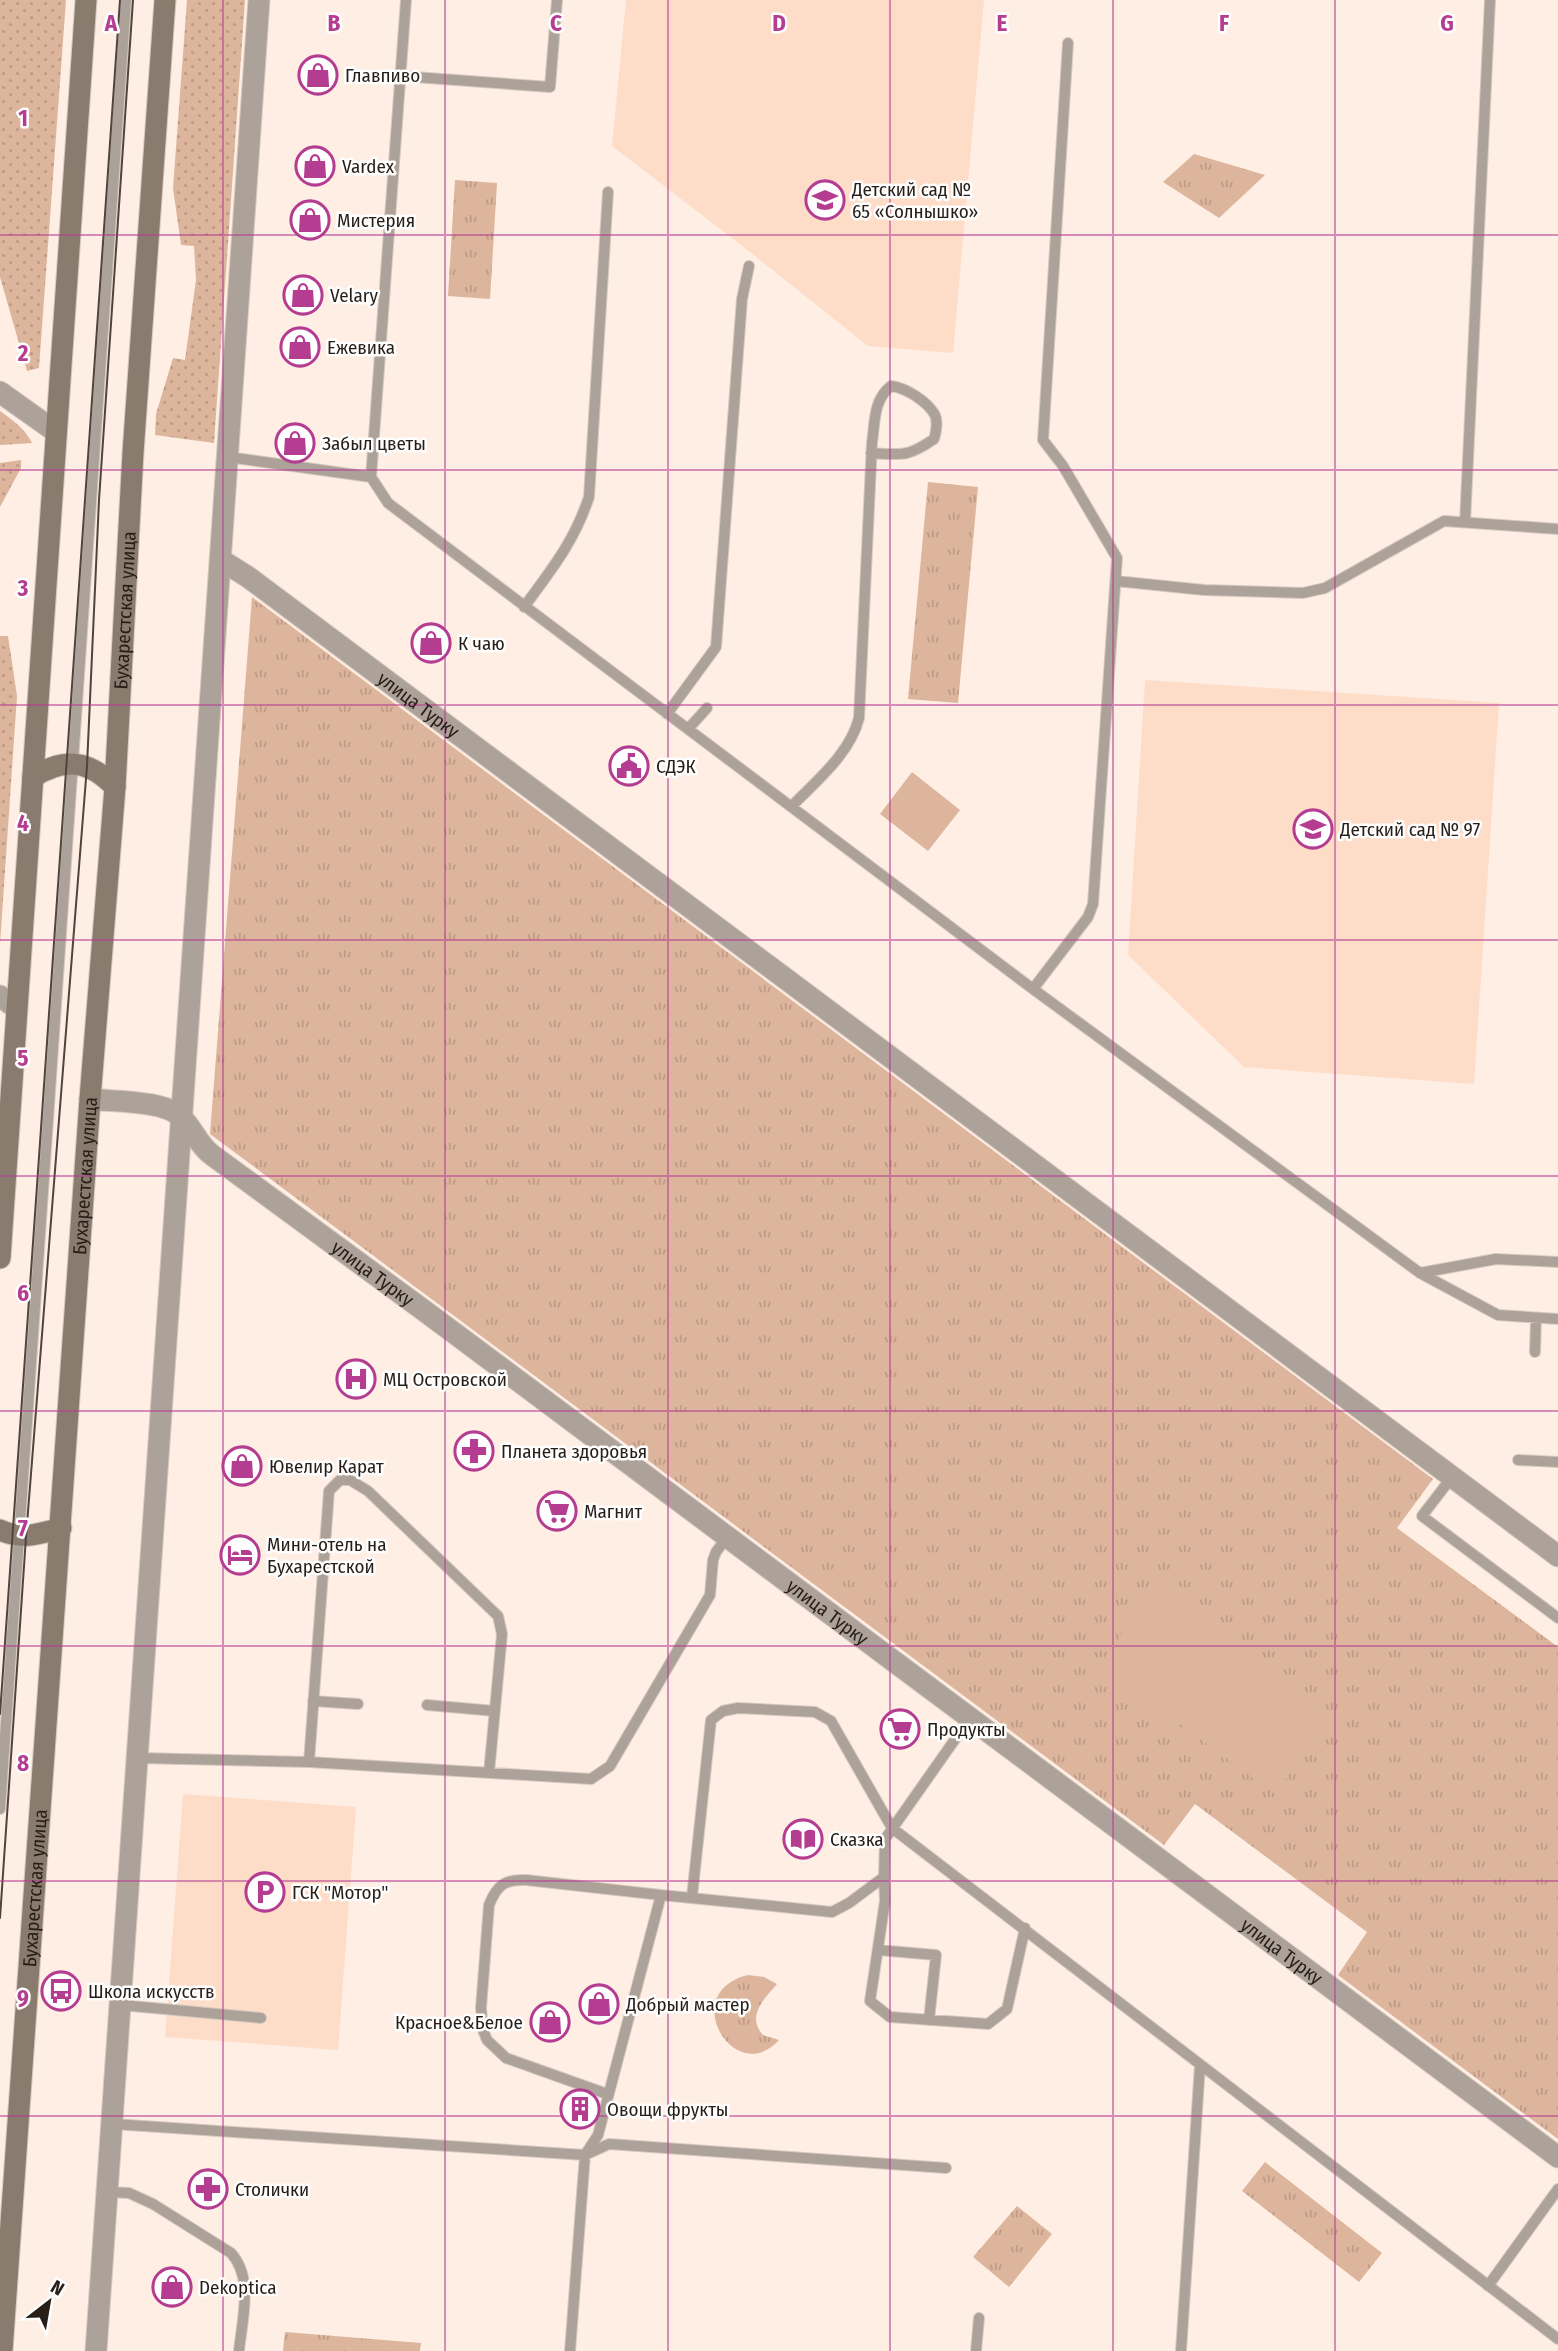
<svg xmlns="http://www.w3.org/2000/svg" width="1558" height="2351" font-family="'Fira Sans Condensed',sans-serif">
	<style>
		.built { fill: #feddc8 }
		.grass { fill: url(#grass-dots) }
		.park { fill: url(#park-tufts) }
		.pitch { fill: #ddb59c }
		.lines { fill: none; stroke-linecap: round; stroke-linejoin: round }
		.lane-casing { stroke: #d7c9bf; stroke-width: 12 }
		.street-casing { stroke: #d7c9bf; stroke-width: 23 }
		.secondary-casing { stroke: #d7c9bf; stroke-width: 23 }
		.lane { stroke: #aca299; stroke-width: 10 }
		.street { stroke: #aca299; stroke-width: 21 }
		.secondary { stroke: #8a7b6f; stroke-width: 21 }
		.tram { stroke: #4f453e; stroke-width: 2 }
		.grid { fill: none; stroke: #b43c91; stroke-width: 2; stroke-opacity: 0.55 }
		.labels { text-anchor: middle; stroke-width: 5; stroke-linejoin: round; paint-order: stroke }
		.poi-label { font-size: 19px; fill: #271e18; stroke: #fefefe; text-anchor: start }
		.street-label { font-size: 19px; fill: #271e18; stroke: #fefefe }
		.grid-label { font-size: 23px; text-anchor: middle; font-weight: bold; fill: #b43c91; stroke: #fefefe; stroke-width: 5; stroke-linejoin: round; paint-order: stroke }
	</style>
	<defs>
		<pattern id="grass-dots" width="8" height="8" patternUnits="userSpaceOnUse" patternTransform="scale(1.75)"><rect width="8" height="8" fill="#ddb59c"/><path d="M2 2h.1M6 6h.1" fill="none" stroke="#be9b86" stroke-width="1.8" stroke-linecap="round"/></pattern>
		<pattern id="park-tufts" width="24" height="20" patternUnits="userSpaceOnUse" patternTransform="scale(1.75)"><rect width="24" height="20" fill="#ddb59c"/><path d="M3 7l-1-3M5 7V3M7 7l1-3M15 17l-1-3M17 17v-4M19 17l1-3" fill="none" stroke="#be9b86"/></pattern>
	</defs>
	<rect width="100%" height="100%" fill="#feeee4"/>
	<!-- built -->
	<path class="built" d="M 626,0 L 984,0 L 953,353 L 868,346 L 754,255 L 612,146 Z
		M 1145,680 L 1499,703 L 1474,1084 L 1244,1067 L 1128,955 Z
		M 183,1794 L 356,1807 L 338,2050 L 165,2037 Z"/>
	<!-- grass -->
	<path class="grass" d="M 0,0 L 66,0 L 39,368 L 27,371 L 0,277 Z
		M 187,0 L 245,0 L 214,443 L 155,435 L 156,414 L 173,358 L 185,360 L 196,280 L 194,246 L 181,245 L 173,188 Z
		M 0,411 C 12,420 25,428 32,443 L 0,445 Z
		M 21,460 L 21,468 L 0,507 L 0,463 Z
		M 0,636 L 8,636 L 17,696 L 0,944 Z"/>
	<!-- park -->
	<path class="park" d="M 1194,154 L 1265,175 L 1219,218 L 1163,182 Z
		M 455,180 L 497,183 L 490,299 L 448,296 Z
		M 928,482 L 978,487 L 958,703 L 908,699 Z
		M 252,597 L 1433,1479 L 1397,1528 L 1558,1647 L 1558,2139 L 1338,1975 L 1367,1932 L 1195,1804 L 1164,1845 L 210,1134 Z
		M 748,1975 L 764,1977 L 777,1984 C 764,1999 746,2016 763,2035 L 779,2040 C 734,2089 677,1992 748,1975 Z
		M 1265,2162 L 1382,2253 L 1359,2282 L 1242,2191 Z
		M 1017,2206 L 1052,2234 L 1009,2287 L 973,2257 Z
		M 285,2332 L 421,2343 L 420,2351 L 283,2351 Z"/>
	<!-- pitch -->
	<path class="pitch" d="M 912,772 L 960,810 L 928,851 L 880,814 Z
		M 1157,1586 L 1333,1714 L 1275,1794 L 1099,1665 Z"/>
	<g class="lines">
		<!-- lane casing -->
		<g class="lane-casing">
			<path id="lane" d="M 406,0 L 371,477 L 388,503 L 1033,989 L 1420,1273 L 1498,1315 L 1558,1319
				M 401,76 L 550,87 L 557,0
				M 228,457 L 371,477
				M 1465,522 L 1490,0
				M 1116,581 L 1204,590 L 1303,593 L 1325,588 L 1444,521 L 1558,529
				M 524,607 C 552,569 574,542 589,497 L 608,192
				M 667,714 L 716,647 L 742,299 L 749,266
				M 688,729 L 707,708
				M 791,807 C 816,781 850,754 859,718 L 872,443 C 875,423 873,400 891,386 C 906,388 927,401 935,415 C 938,422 936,432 934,439 C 908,457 902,455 871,453
				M 1033,989 L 1088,917 L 1093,904 L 1117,558 L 1063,466 L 1043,440 L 1068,43
				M 1420,1273 L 1496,1259 L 1558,1262
				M 1535,1352 L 1536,1318
				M 1518,1460 L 1558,1462
				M 1452,1477 L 1422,1516 L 1558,1618
				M 313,1701 L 358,1704
				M 427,1705 L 495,1711
				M 139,1758 L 309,1762 L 591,1779 L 610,1766 L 710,1595 L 713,1560 L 716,1552 L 727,1537
				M 309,1762 L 329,1491 L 340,1480 L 350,1480 L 368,1491 L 498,1616 L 502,1634 L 489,1773
				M 0,1809 L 126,0
				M 884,1877 L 885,1901 L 870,2001 L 890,2017 L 988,2024 L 1007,2009 L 1025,1928
				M 661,1895 L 832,1912 L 849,1903 L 884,1877 L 885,1839 L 970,1718
				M 692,1897 L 711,1720 L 723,1711 L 738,1708 L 815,1712 L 831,1721 L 892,1828 L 1558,2339
				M 878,1950 L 936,1955 L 929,2020
				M 121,2005 L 261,2018
				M 113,2124 L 585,2155 L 609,2144 L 946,2168
				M 107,2192 L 129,2193 L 153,2204 L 231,2253 C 254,2278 242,2320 239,2351
				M 1488,2286 L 1558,2189
				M 570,2351 L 585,2155 L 598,2135 L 661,1895 L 526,1880 C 505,1879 497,1885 489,1905 L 481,2008 L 483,2030 L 487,2040 L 506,2058 L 607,2094
				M 976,2351 L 979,2318
				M 1181,2351 L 1200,2065"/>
		</g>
		<!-- street casing -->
		<g class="street-casing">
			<g id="street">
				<path d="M 0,392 L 56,432"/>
				<path id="s1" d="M 221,560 L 248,577 L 1558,1556"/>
				<path d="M 0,996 L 16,1008"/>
				<path id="s2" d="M 90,1099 C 114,1102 164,1100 181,1117 C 193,1128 198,1145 212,1155 L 426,1312 L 1558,2157"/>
				<path d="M 96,2351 L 259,0"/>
			</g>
		</g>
		<!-- secondary casing -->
		<g class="secondary-casing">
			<g id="secondary">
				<path d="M 33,777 C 65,757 89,760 115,787"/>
				<path d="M 0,1258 L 86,0"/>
				<path d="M 0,1530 C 22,1540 39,1534 61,1528"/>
				<path id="s3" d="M 2,2351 L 90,1099 L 115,787 L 133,453 L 165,0"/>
			</g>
		</g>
		<!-- lane -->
		<use href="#lane" class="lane"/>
		<!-- street -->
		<use href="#street" class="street"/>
		<!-- secondary -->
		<use href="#secondary" class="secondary"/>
		<!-- tram -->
		<path class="tram" d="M 0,1714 L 120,0
			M 0,1918 L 26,1537 L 87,766 L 99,500 L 133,0"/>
	</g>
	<!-- grid -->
	<path class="grid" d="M 223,0 L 223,2351M 445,0 L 445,2351M 668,0 L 668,2351M 890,0 L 890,2351M 1113,0 L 1113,2351M 1335,0 L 1335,2351M 0,235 L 1558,235M 0,470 L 1558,470M 0,705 L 1558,705M 0,940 L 1558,940M 0,1176 L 1558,1176M 0,1411 L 1558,1411M 0,1646 L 1558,1646M 0,1881 L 1558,1881M 0,2116 L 1558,2116"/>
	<!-- icons -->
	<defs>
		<g id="shop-ring" transform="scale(2.0125)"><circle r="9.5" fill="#fefefe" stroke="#b43c91" stroke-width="1.5"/><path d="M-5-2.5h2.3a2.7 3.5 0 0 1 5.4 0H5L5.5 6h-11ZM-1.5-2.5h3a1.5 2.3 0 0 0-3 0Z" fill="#b43c91"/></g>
		<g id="school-ring" transform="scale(2.0125)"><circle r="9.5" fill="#fefefe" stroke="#b43c91" stroke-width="1.5"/><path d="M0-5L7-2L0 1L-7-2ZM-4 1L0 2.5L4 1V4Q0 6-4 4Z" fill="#b43c91"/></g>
		<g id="civic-ring" transform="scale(2.0125)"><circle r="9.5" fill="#fefefe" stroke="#b43c91" stroke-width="1.5"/><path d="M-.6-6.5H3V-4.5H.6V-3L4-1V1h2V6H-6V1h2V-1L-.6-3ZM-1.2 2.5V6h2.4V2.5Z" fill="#b43c91"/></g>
		<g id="hospital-ring" transform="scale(2.0125)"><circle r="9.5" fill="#fefefe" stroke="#b43c91" stroke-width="1.5"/><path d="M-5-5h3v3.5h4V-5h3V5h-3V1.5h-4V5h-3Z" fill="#b43c91"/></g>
		<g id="pharmacy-ring" transform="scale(2.0125)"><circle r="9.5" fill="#fefefe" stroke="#b43c91" stroke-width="1.5"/><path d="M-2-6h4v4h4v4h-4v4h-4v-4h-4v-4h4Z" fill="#b43c91"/></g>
		<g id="supermarket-ring" transform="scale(2.0125)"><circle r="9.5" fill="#fefefe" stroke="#b43c91" stroke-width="1.5"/><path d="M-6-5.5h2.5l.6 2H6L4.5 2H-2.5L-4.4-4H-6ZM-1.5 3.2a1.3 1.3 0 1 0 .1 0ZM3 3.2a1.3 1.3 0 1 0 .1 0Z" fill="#b43c91"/></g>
		<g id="hotel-ring" transform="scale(2.0125)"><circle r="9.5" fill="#fefefe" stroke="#b43c91" stroke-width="1.5"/><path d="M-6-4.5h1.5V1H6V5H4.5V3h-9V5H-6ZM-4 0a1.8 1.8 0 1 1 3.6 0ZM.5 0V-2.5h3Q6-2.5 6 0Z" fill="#b43c91"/></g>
		<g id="library-ring" transform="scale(2.0125)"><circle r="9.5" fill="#fefefe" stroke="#b43c91" stroke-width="1.5"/><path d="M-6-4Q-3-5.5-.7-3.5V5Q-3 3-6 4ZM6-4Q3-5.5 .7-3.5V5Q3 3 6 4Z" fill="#b43c91"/></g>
		<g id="parking-ring" transform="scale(2.0125)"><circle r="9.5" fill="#fefefe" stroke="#b43c91" stroke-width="1.5"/><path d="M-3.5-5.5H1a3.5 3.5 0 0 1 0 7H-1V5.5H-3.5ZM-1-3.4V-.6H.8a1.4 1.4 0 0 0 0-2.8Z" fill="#b43c91"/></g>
		<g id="bus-ring" transform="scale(2.0125)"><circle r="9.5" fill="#fefefe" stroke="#b43c91" stroke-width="1.5"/><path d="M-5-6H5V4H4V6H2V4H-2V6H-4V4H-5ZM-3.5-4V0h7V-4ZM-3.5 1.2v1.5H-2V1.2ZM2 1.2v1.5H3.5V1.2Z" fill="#b43c91"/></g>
		<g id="building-ring" transform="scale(2.0125)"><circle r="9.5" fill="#fefefe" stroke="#b43c91" stroke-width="1.5"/><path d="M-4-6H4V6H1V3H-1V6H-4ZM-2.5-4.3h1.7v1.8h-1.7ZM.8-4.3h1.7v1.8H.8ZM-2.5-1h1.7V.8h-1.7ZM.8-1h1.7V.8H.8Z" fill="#b43c91"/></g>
	</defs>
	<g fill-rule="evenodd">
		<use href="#shop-ring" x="318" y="75"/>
		<use href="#shop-ring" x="315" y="166"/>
		<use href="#school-ring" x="825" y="200"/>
		<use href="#shop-ring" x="310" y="220"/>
		<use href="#shop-ring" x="303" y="295"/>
		<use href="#shop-ring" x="300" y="347"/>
		<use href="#shop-ring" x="295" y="443"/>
		<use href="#shop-ring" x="431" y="643"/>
		<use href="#civic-ring" x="629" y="766"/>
		<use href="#school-ring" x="1313" y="829"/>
		<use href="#hospital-ring" x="356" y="1379"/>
		<use href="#pharmacy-ring" x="474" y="1451"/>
		<use href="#shop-ring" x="242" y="1466"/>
		<use href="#supermarket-ring" x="557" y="1511"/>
		<use href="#hotel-ring" x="240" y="1555"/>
		<use href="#supermarket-ring" x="900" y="1729"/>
		<use href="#library-ring" x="803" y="1839"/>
		<use href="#parking-ring" x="265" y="1892"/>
		<use href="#bus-ring" x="61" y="1991"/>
		<use href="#shop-ring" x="599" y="2004"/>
		<use href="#shop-ring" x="550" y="2022"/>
		<use href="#building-ring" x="580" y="2109"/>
		<use href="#pharmacy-ring" x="208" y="2189"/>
		<use href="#shop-ring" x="172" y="2287"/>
	</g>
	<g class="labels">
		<!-- poi labels -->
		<g class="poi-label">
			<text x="345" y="82">Главпиво</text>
			<text x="342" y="173">Vardex</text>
			<text x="852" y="196">Детский сад №<tspan x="852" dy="22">65 «Солнышко»</tspan></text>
			<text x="337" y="227">Мистерия</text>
			<text x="330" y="302">Velary</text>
			<text x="327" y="354">Ежевика</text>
			<text x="322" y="450">Забыл цветы</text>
			<text x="458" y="650">К чаю</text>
			<text x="656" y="773">СДЭК</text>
			<text x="1340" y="836">Детский сад № 97</text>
			<text x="383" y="1386">МЦ Островской</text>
			<text x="501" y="1458">Планета здоровья</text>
			<text x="269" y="1473">Ювелир Карат</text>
			<text x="584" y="1518">Магнит</text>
			<text x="267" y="1551">Мини-отель на<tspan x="267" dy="22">Бухарестской</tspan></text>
			<text x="927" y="1736">Продукты</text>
			<text x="830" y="1846">Сказка</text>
			<text x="292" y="1899">ГСК "Мотор"</text>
			<text x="88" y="1998">Школа искусств</text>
			<text x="626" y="2011">Добрый мастер</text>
			<text x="523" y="2029" text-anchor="end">Красное&amp;Белое</text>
			<text x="607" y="2116">Овощи фрукты</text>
			<text x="235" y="2196">Столички</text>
			<text x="199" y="2294">Dekoptica</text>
		</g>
		<!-- street labels -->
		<g class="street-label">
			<text dy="7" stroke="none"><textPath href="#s3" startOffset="1745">Бухарестская улица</textPath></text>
			<text dy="7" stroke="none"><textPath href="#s1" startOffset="245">улица Турку</textPath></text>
			<text dy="7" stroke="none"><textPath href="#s3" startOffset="1178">Бухарестская улица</textPath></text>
			<text dy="7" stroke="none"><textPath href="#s2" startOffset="343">улица Турку</textPath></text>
			<text dy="7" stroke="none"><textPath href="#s2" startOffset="910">улица Турку</textPath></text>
			<text dy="7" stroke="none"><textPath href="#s3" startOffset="464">Бухарестская улица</textPath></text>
			<text dy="7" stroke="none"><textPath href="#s2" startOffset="1477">улица Турку</textPath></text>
		</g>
	</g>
	<g class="grid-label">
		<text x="111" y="31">A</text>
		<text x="334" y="31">B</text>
		<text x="556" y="31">C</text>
		<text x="779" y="31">D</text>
		<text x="1002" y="31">E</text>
		<text x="1224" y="31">F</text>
		<text x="1447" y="31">G</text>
		<text x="23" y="126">1</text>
		<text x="23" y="361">2</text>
		<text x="23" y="596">3</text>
		<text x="23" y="831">4</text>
		<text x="23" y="1066">5</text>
		<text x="23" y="1301">6</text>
		<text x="23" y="1536">7</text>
		<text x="23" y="1771">8</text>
		<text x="23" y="2006">9</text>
	</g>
	<!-- north arrow -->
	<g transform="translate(49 2302) rotate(31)" stroke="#fefefe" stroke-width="5" paint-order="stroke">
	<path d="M0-5L12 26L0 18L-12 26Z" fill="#271e18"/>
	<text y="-10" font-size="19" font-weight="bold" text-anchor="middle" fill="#271e18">N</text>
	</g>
</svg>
